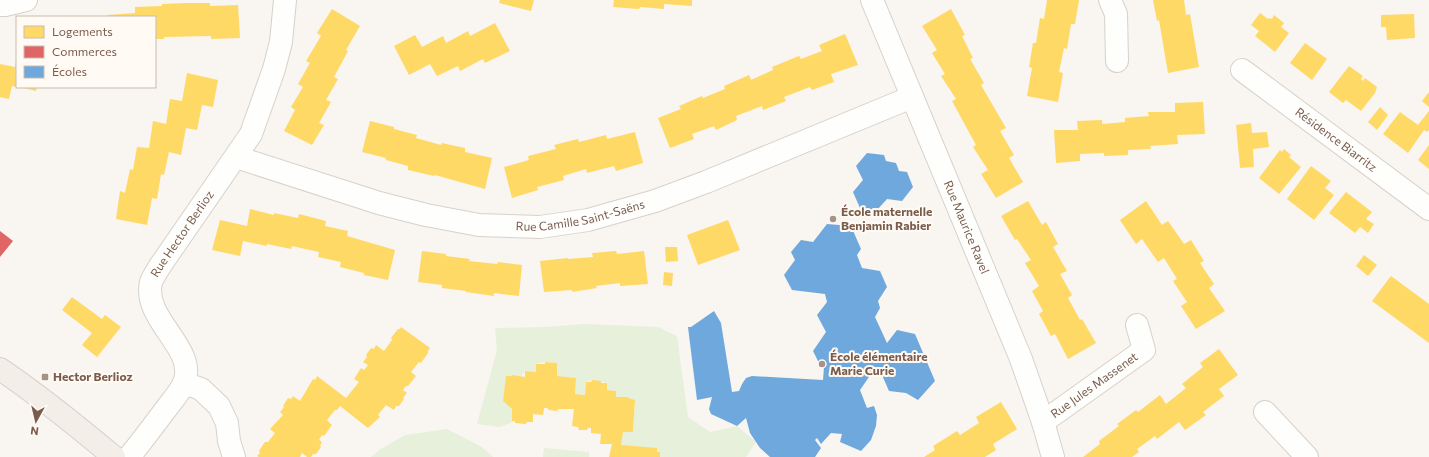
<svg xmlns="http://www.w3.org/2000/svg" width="1429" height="457" font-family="Commissioner,sans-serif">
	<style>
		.green { fill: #e7f0db }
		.homes { fill: #ffd966 }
		.shops { fill: #e06666 }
		.schools { fill: #6fa8dc }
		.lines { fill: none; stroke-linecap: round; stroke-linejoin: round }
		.minor-casing { stroke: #d7d1cb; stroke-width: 24 }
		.major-casing { stroke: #dad1cc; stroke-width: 24 }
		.minor { stroke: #fefefd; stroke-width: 22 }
		.major { stroke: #f3eee8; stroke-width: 22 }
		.poi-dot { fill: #a69286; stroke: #fffaf3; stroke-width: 1.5 }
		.labels { text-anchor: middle; stroke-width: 4; stroke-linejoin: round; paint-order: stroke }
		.street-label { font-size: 12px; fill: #7a5c4d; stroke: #fffaf3 }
		.poi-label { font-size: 12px; font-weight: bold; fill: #7a5c4d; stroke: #fffaf3; text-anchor: start }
	</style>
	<rect width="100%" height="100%" fill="#f9f5f0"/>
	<!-- green -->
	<path class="green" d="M 584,324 L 658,327 L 677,336 L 688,417 L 710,432 L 737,426 L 756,442 L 746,457 L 658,457 L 657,452 L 621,445 L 623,432 L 633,432 L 635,400 L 616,397 L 616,391 L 607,390 L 607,383 L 592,380 L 586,382 L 585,395 L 575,394 L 576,378 L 557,376 L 557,363 L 545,362 L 536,364 L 536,372 L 525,371 L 521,377 L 506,376 L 504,401 L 512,409 L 512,420 L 515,421 L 500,427 L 477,424 L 497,350 L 495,328 L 546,327 Z
		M 447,429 L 482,447 L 493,457 L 371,457 L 381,449 L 405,435 Z
		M 544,448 L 589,452 L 589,457 L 543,457 Z"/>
	<!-- homes -->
	<path class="homes" d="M 500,0 L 534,0 L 531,11 L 499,3 Z
		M 614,0 L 692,0 L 692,6 L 664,4 L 664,9 L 640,7 L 639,9 L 613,7 Z
		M 1047,0 L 1079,0 L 1075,24 L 1071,24 L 1067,49 L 1064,48 L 1059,72 L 1063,73 L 1058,102 L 1027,96 L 1032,68 L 1029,67 L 1033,43 L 1036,43 L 1040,18 L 1044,19 Z
		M 1153,0 L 1184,0 L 1186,15 L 1190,14 L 1199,67 L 1168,73 L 1159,20 L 1157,21 Z
		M 186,3 L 210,3 L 210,6 L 238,5 L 240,38 L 211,39 L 211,36 L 164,37 L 164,39 L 155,39 L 155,17 L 108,17 L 107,15 L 135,13 L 135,7 L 162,6 L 162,4 Z
		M 332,9 L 360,26 L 346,50 L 348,51 L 334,77 L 338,79 L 326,100 L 331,102 L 319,123 L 324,125 L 312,145 L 284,131 L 295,110 L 291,107 L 303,87 L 298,84 L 310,63 L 306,61 L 321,36 L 317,33 Z
		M 951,9 L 965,35 L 962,36 L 973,58 L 970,59 L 984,83 L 981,85 L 1006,128 L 1000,131 L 1014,155 L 1009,158 L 1023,182 L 996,198 L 981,174 L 988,170 L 973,147 L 976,145 L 952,101 L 956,99 L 941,76 L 945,74 L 932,53 L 937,50 L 922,26 Z
		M 1260,13 L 1268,19 L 1269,18 L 1272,19 L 1274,15 L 1284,23 L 1281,27 L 1289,33 L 1275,52 L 1255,36 L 1259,31 L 1251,25 Z
		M 1414,14 L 1415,38 L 1387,40 L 1386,27 L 1381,27 L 1381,15 Z
		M 495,23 L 510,51 L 485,63 L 483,59 L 460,71 L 458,66 L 437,76 L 430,64 L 409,75 L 394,46 L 415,35 L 422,47 L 443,36 L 446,43 L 468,31 L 470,36 Z
		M 845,34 L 858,65 L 831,74 L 834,82 L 812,90 L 810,87 L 784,97 L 786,101 L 763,110 L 762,106 L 736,116 L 737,120 L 716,130 L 714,126 L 692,134 L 694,139 L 670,148 L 658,118 L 681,109 L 679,106 L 702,96 L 703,98 L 725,89 L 724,86 L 749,75 L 751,80 L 773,70 L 772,67 L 799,56 L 801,59 L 822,51 L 819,45 Z
		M 1305,43 L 1327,59 L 1312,80 L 1290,63 Z
		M 16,61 L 17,87 L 12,86 L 9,99 L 0,97 L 0,64 L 15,67 Z
		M 1349,66 L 1363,76 L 1361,79 L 1363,81 L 1365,78 L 1377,87 L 1375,93 L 1361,111 L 1346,100 L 1343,103 L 1329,92 Z
		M 187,73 L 218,80 L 213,107 L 202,105 L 197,130 L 186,128 L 181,155 L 169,152 L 164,175 L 161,174 L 157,199 L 152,198 L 147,225 L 116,219 L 120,191 L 125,193 L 130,169 L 133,170 L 137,147 L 149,148 L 153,121 L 166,124 L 170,99 L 182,101 Z
		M 20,87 L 37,87 L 36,91 Z
		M 1429,92 L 1429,107 L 1422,101 Z
		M 1203,102 L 1205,134 L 1177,135 L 1178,144 L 1150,146 L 1151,149 L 1128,150 L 1128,155 L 1104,156 L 1104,153 L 1080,154 L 1080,161 L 1056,163 L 1054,130 L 1078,130 L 1077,121 L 1102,120 L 1102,124 L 1125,122 L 1125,118 L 1149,116 L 1148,112 L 1175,112 L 1175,103 Z
		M 1380,107 L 1388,115 L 1377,130 L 1368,122 Z
		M 1429,111 L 1429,130 L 1427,132 L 1424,130 L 1408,153 L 1383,134 L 1400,112 L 1418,125 Z
		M 370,121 L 394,127 L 394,129 L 417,135 L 416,138 L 441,145 L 442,143 L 465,148 L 465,152 L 492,158 L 485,189 L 435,175 L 434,176 L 408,170 L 408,166 L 386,160 L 386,158 L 362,152 Z
		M 1251,123 L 1252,133 L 1267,132 L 1269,147 L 1253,149 L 1254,167 L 1240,168 L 1236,125 Z
		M 635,132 L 643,163 L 616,171 L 614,166 L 587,173 L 586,169 L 563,176 L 564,180 L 537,187 L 538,190 L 512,198 L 504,167 L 529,160 L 528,156 L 556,149 L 554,145 L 578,139 L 579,142 L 606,135 L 607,139 Z
		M 1429,145 L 1429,169 L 1418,160 Z
		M 1284,149 L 1291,155 L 1289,157 L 1301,167 L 1279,194 L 1259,178 L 1280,150 L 1282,152 Z
		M 1311,166 L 1331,181 L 1325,188 L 1334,195 L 1314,220 L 1287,199 Z
		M 1346,192 L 1372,212 L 1366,219 L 1374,224 L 1368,233 L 1360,227 L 1355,233 L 1329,213 Z
		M 1028,201 L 1042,225 L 1046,222 L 1058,244 L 1053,247 L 1067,271 L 1060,274 L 1072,295 L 1068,298 L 1080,320 L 1082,319 L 1096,343 L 1068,359 L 1055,334 L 1051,336 L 1039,314 L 1043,311 L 1032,291 L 1039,286 L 1025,263 L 1031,260 L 1017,239 L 1015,240 L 1001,216 Z
		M 1146,201 L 1162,225 L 1168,221 L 1184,244 L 1191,240 L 1204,261 L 1200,263 L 1214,284 L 1209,288 L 1225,311 L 1196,329 L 1181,306 L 1187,302 L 1173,281 L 1177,279 L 1164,258 L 1158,262 L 1142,239 L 1136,244 L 1120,220 Z
		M 250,209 L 274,215 L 274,213 L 298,218 L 299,214 L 326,221 L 325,226 L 348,231 L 347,236 L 395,250 L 388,280 L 364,275 L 364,273 L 340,267 L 341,262 L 318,257 L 319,252 L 292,246 L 291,249 L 267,244 L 267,246 L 243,241 L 240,256 L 212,250 L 220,220 L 247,226 Z
		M 728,220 L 740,250 L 698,265 L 687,235 Z
		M 665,247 L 677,247 L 678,261 L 666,262 Z
		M 422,251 L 446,254 L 446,256 L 470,259 L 469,261 L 497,264 L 498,262 L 522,265 L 519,296 L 494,293 L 494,296 L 466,292 L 466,291 L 442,288 L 442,285 L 418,282 Z
		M 616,251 L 617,254 L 644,251 L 648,284 L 620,286 L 620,283 L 596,286 L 597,288 L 572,292 L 572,290 L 544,292 L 540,261 L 568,258 L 568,259 L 593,257 L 592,253 Z
		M 1364,255 L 1377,265 L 1368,276 L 1356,266 Z
		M 664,272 L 673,273 L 672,286 L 663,285 Z
		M 1391,276 L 1429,304 L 1429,343 L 1372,301 Z
		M 72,297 L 102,319 L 105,315 L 121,327 L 97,357 L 82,345 L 92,333 L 62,310 Z
		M 401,327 L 430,348 L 428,351 L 428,353 L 421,363 L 419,362 L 411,372 L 416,376 L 408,386 L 406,386 L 403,390 L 407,393 L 403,398 L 404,399 L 399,406 L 396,406 L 394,410 L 386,405 L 378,415 L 380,417 L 368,428 L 340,406 L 337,410 L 335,410 L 327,420 L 332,425 L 324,436 L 322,435 L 319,440 L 322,442 L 320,446 L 321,447 L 316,454 L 313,454 L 311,457 L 307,457 L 302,453 L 300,457 L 259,457 L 257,456 L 260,453 L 259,451 L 265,442 L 268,442 L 275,433 L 270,429 L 283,415 L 280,412 L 284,407 L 283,406 L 288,398 L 291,399 L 293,396 L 300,401 L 313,379 L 315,380 L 317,376 L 346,398 L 359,382 L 354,379 L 361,368 L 364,370 L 368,365 L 363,362 L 367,357 L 366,355 L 371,348 L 374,349 L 376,345 L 384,351 L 392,340 L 391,338 L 398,329 L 400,329 Z
		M 1219,349 L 1238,375 L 1219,389 L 1224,396 L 1203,412 L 1206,415 L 1185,430 L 1179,422 L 1157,439 L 1155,436 L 1137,449 L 1139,452 L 1132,457 L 1083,457 L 1100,444 L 1099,441 L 1119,426 L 1117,424 L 1136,410 L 1138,412 L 1160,395 L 1166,404 L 1186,388 L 1182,384 L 1203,367 L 1200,363 Z
		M 545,362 L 557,363 L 557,376 L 576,378 L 575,394 L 585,395 L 586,382 L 591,382 L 592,380 L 601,381 L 601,383 L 607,383 L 607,390 L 616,391 L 616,397 L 628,397 L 628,398 L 635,400 L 633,432 L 623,432 L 621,445 L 657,448 L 657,452 L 660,452 L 660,457 L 609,457 L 612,444 L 600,444 L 601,434 L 591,433 L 591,428 L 588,428 L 587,430 L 579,430 L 578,427 L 572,426 L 574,409 L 558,409 L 557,411 L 549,410 L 547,408 L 544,408 L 543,415 L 533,414 L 533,422 L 527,422 L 526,424 L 515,423 L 515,421 L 512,421 L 512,409 L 503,401 L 506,376 L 511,376 L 512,375 L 525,377 L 525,371 L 536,372 L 536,364 L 545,364 Z
		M 1001,402 L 1017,429 L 993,444 L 996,450 L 985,457 L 924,457 L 935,450 L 933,446 L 957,431 L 960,435 L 979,423 L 976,417 Z"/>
	<!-- shops -->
	<path class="shops" d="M 0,231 L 13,241 L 0,257 Z"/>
	<!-- schools -->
	<path class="schools" d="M 867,153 L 884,155 L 886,161 L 896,163 L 899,171 L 907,172 L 913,187 L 902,201 L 887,199 L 877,210 L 860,208 L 853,192 L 863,180 L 856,166 Z
		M 827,224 L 851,226 L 861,249 L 857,255 L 862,268 L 880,271 L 887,287 L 878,301 L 880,308 L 875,317 L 887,343 L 897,330 L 915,334 L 935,381 L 918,400 L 906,393 L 889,391 L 882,375 L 871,374 L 860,390 L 867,408 L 874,406 L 877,415 L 876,426 L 871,440 L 861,451 L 840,442 L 842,434 L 831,433 L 821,444 L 817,438 L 815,440 L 821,448 L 815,457 L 770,457 L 760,448 L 750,433 L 746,418 L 737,426 L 711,414 L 709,409 L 712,397 L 697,400 L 688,327 L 691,327 L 714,311 L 721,323 L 732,392 L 739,391 L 742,384 L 746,378 L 752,376 L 823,380 L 824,367 L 821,367 L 813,351 L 826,332 L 817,315 L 827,302 L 825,294 L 792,290 L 784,275 L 795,260 L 791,252 L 801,240 L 813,242 Z"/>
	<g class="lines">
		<!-- minor casing -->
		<g class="minor-casing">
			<g id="minor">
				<path id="s1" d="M 872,0 L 1021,359 L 1043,422 L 1053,457"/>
				<path d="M 1110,0 L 1116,14 L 1117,61"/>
				<path d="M 0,5 L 5,5 L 26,0"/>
				<path id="s2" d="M 1242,70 L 1429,209"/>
				<path id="s3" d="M 236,157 L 379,203 L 426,215 L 479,225 L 540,227 L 588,220 L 655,201 L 706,182 L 912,97"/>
				<path d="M 184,383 L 201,389 L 219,406 L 227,423 L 229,441 L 234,457"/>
				<path d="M 1265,412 L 1307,457"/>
				<path id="s4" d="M 1043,422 L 1144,350 L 1137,325"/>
				<path id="s5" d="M 129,457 C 142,441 154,425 166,409 C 172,401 180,392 184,383 C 198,348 142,320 151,282 C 153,277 157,271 160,266 L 251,134 L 274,69 L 281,42 L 285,0"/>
			</g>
		</g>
		<!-- major casing -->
		<g class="major-casing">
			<path id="major" d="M 0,369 C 40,396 77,426 114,457"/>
		</g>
		<!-- minor -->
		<use href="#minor" class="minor"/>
		<!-- major -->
		<use href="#major" class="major"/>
	</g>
	<!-- markers -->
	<g class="poi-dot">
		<circle cx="833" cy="219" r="4"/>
		<circle cx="822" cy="364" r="4"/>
		<rect x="41" y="373" width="8" height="8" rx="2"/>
	</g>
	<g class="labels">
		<!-- street labels -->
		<g class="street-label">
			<text dy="4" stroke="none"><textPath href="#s2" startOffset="117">Résidence Biarritz</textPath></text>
			<text dy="4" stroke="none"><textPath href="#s3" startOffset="355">Rue Camille Saint-Saëns</textPath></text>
			<text dy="4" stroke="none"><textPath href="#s1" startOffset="246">Rue Maurice Ravel</textPath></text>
			<text dy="4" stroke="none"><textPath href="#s5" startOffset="260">Rue Hector Berlioz</textPath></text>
			<text dy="4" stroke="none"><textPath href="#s4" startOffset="63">Rue Jules Massenet</textPath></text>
		</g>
		<!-- poi labels -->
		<g class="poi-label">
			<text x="841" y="216">École maternelle<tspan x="841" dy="14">Benjamin Rabier</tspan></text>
			<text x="830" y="361">École élémentaire<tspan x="830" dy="14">Marie Curie</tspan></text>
			<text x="53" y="381">Hector Berlioz</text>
		</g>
	</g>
	<!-- legend -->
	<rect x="16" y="16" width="140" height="72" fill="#fffaf3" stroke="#cabbb1"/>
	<rect x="24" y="26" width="20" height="12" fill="#ffd966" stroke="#cabbb1"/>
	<text x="52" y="36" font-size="12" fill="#7a5c4d">Logements</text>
	<rect x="24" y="46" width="20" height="12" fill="#e06666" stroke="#cabbb1"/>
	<text x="52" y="56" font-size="12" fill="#7a5c4d">Commerces</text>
	<rect x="24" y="66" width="20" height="12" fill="#6fa8dc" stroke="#cabbb1"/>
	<text x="52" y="76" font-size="12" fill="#7a5c4d">Écoles</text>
	<!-- north arrow -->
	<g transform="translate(36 421) rotate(188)" stroke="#fffaf3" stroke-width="3" paint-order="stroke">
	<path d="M0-3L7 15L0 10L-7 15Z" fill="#7a5c4d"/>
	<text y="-6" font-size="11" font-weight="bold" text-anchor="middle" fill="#7a5c4d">N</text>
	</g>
</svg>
